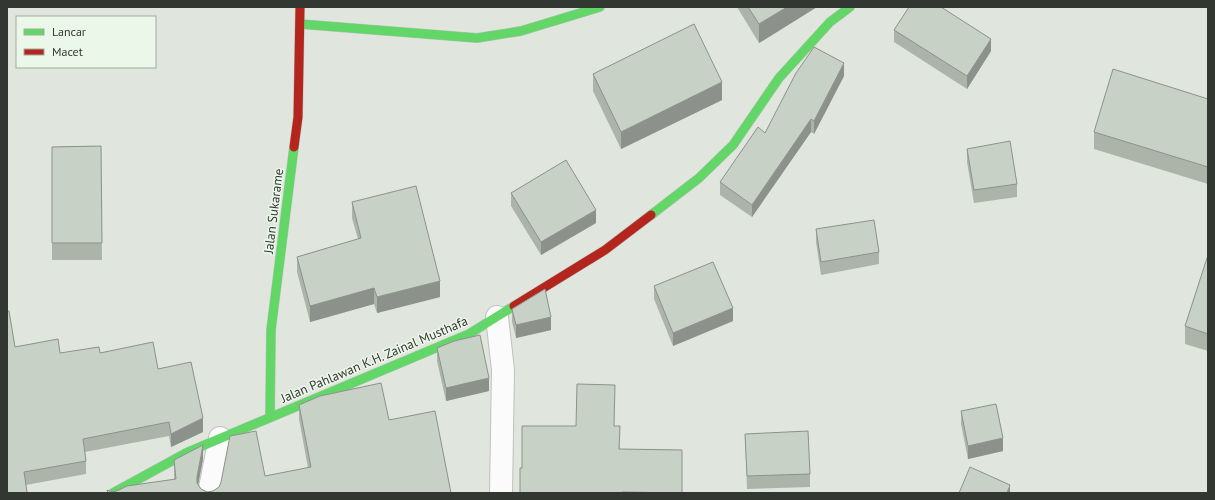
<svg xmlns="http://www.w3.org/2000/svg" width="1215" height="500" font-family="'PT Sans',sans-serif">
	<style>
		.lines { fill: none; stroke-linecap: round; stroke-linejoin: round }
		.street-casing { stroke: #bdc2bc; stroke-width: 24 }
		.fast-casing { stroke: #bdc2bc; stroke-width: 10 }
		.jam-casing { stroke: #bdc2bc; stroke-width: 10 }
		.street { stroke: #fafbfa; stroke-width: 22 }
		.fast { stroke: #63d668; stroke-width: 9 }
		.jam { stroke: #b3261e; stroke-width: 9 }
		.wall { fill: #acb4aa }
		.shaded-wall { fill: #8c928b }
		.building { fill: #c8d1c6; stroke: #8c928b }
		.labels { text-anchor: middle; stroke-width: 3; stroke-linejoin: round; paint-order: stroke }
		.street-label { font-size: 13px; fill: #333731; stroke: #ebf7e8 }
	</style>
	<rect width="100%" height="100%" fill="#e0e6de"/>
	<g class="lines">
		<!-- street casing -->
		<g class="street-casing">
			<path id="street" d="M 497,317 L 503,370 L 501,493
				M 209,493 L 220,438"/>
		</g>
		<!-- fast casing -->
		<g class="fast-casing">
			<path id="fast" d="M 300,24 L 477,38 L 521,31 L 600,7
				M 651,215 L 699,178 L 733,145 L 779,78 L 830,22 L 850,7
				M 270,417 L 271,330 L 294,147
				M 113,493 L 188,452 L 469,334 L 514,306"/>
		</g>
		<!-- jam casing -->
		<g class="jam-casing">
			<path id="jam" d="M 294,147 L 298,117 L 300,7
				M 514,306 L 605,250 L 651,215"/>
		</g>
		<!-- street -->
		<use href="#street" class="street"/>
		<!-- fast -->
		<use href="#fast" class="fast"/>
		<!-- jam -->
		<use href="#jam" class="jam"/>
	</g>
	<!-- wall -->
	<path class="wall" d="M 737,7 L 817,7 L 759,43 Z
		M 894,30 L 991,51 L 967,89 L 894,42 Z
		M 593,74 L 722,100 L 621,149 L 593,91 Z
		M 844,76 L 814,134 L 811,132 L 752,217 L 720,195 L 720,182 L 765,133 Z
		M 1208,99 L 1208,184 L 1094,149 L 1094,132 Z
		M 101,146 L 102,260 L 52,260 L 52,147 Z
		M 967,149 L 1017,184 L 1017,197 L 974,203 L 967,162 Z
		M 511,193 L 596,223 L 541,255 L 511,206 Z
		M 352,202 L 440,297 L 377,313 L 374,304 L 310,322 L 297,272 L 297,257 L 358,239 L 352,218 Z
		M 816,229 L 879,252 L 879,264 L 821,275 L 816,242 Z
		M 1208,255 L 1208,351 L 1185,344 L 1185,326 Z
		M 654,286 L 733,321 L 673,346 L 654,299 Z
		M 512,309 L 551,330 L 516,338 L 512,322 Z
		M 15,347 L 60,353 L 100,353 L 158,369 L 203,432 L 171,447 L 169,436 L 85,452 L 86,461 L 86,474 L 26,485 L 27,493 L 7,493 Z
		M 437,348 L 489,391 L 446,401 L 437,361 Z
		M 299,405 L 389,420 L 451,493 L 107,493 L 107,490 L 113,492 L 174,479 L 174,460 L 203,459 L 198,484 L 201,489 L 207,492 L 213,491 L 265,476 L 308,468 L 299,419 Z
		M 961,411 L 1003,451 L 968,459 L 961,424 Z
		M 615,426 L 620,449 L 682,450 L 682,493 L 520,493 L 522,468 Z
		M 745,434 L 810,474 L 810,487 L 747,489 Z"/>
	<!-- shaded-wall -->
	<path class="shaded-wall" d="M 787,7 L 817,7 L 759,43 L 759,24 Z
		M 991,39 L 991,51 L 967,89 L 967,76 Z
		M 844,63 L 844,76 L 814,134 L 814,121 Z
		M 722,82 L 722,100 L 621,149 L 621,132 Z
		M 811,119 L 811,132 L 752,217 L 752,205 Z
		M 596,210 L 596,223 L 541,255 L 541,242 Z
		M 440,281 L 440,297 L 377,313 L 377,297 Z
		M 374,288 L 374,304 L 310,322 L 310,306 Z
		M 733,308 L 733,321 L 673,346 L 673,333 Z
		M 551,317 L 551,330 L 516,338 L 516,325 Z
		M 489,378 L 489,391 L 446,401 L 446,388 Z
		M 203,418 L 203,432 L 171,447 L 171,434 Z
		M 1003,438 L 1003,451 L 968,459 L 968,446 Z
		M 203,445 L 203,459 L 197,491 L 197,477 Z
		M 1010,485 L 1010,493 L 1007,493 Z"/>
	<!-- building -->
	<path class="building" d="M 748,7 L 787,7 L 759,24 Z
		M 909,7 L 941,7 L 991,39 L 967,76 L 894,30 Z
		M 694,24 L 722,82 L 621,132 L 593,74 Z
		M 814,47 L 844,63 L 814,121 L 811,119 L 752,205 L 720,182 L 758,127 L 765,133 L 796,73 Z
		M 1113,69 L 1208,99 L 1208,167 L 1094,132 Z
		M 1010,141 L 1017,184 L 974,190 L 967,149 Z
		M 101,146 L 102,243 L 52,243 L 52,147 Z
		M 566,160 L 596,210 L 541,242 L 511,193 Z
		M 416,186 L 440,281 L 377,297 L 374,288 L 310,306 L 297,257 L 361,238 L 352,202 Z
		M 874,220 L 879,252 L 821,262 L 816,229 Z
		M 1208,255 L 1208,334 L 1185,326 Z
		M 713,262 L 733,308 L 673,333 L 654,286 Z
		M 545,289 L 551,317 L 516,325 L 512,309 Z
		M 7,311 L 9,311 L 15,347 L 58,339 L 60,353 L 99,347 L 100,353 L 153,342 L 158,369 L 191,362 L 203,418 L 171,434 L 169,422 L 83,439 L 86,461 L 24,472 L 27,492 L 26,493 L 7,493 Z
		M 480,335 L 489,378 L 446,388 L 437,348 L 454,341 Z
		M 381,383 L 389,420 L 435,411 L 451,493 L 108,493 L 107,490 L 113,492 L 119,490 L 127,486 L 176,479 L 174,460 L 203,445 L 197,477 L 197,483 L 201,489 L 207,492 L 213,491 L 219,487 L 221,482 L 230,436 L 256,431 L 265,476 L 311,467 L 299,405 L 320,396 Z
		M 577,384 L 615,385 L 614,426 L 620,426 L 619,449 L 682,450 L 682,493 L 622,492 L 622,493 L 520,493 L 520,468 L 522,468 L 522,426 L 576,426 Z
		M 996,404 L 1003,438 L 968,446 L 961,411 Z
		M 808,431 L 810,474 L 747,476 L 745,434 Z
		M 970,467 L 1010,485 L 1007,493 L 959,493 Z"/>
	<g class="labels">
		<!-- street labels -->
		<g class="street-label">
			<text transform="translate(273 211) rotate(-83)" y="5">Jalan Sukarame</text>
			<text transform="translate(374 359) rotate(-23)" y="5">Jalan Pahlawan K.H. Zainal Musthafa</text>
		</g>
	</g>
	<!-- border -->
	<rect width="1215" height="500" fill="none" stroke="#333731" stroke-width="16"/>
	<!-- legend -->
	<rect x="16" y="16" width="140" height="52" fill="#ebf7e8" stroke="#a1aa9f"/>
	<rect x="24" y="29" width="20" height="6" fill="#63d668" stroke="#a1aa9f"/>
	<text x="52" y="36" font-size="12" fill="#333731">Lancar</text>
	<rect x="24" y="49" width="20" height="6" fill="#b3261e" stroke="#a1aa9f"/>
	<text x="52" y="56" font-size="12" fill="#333731">Macet</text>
</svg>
